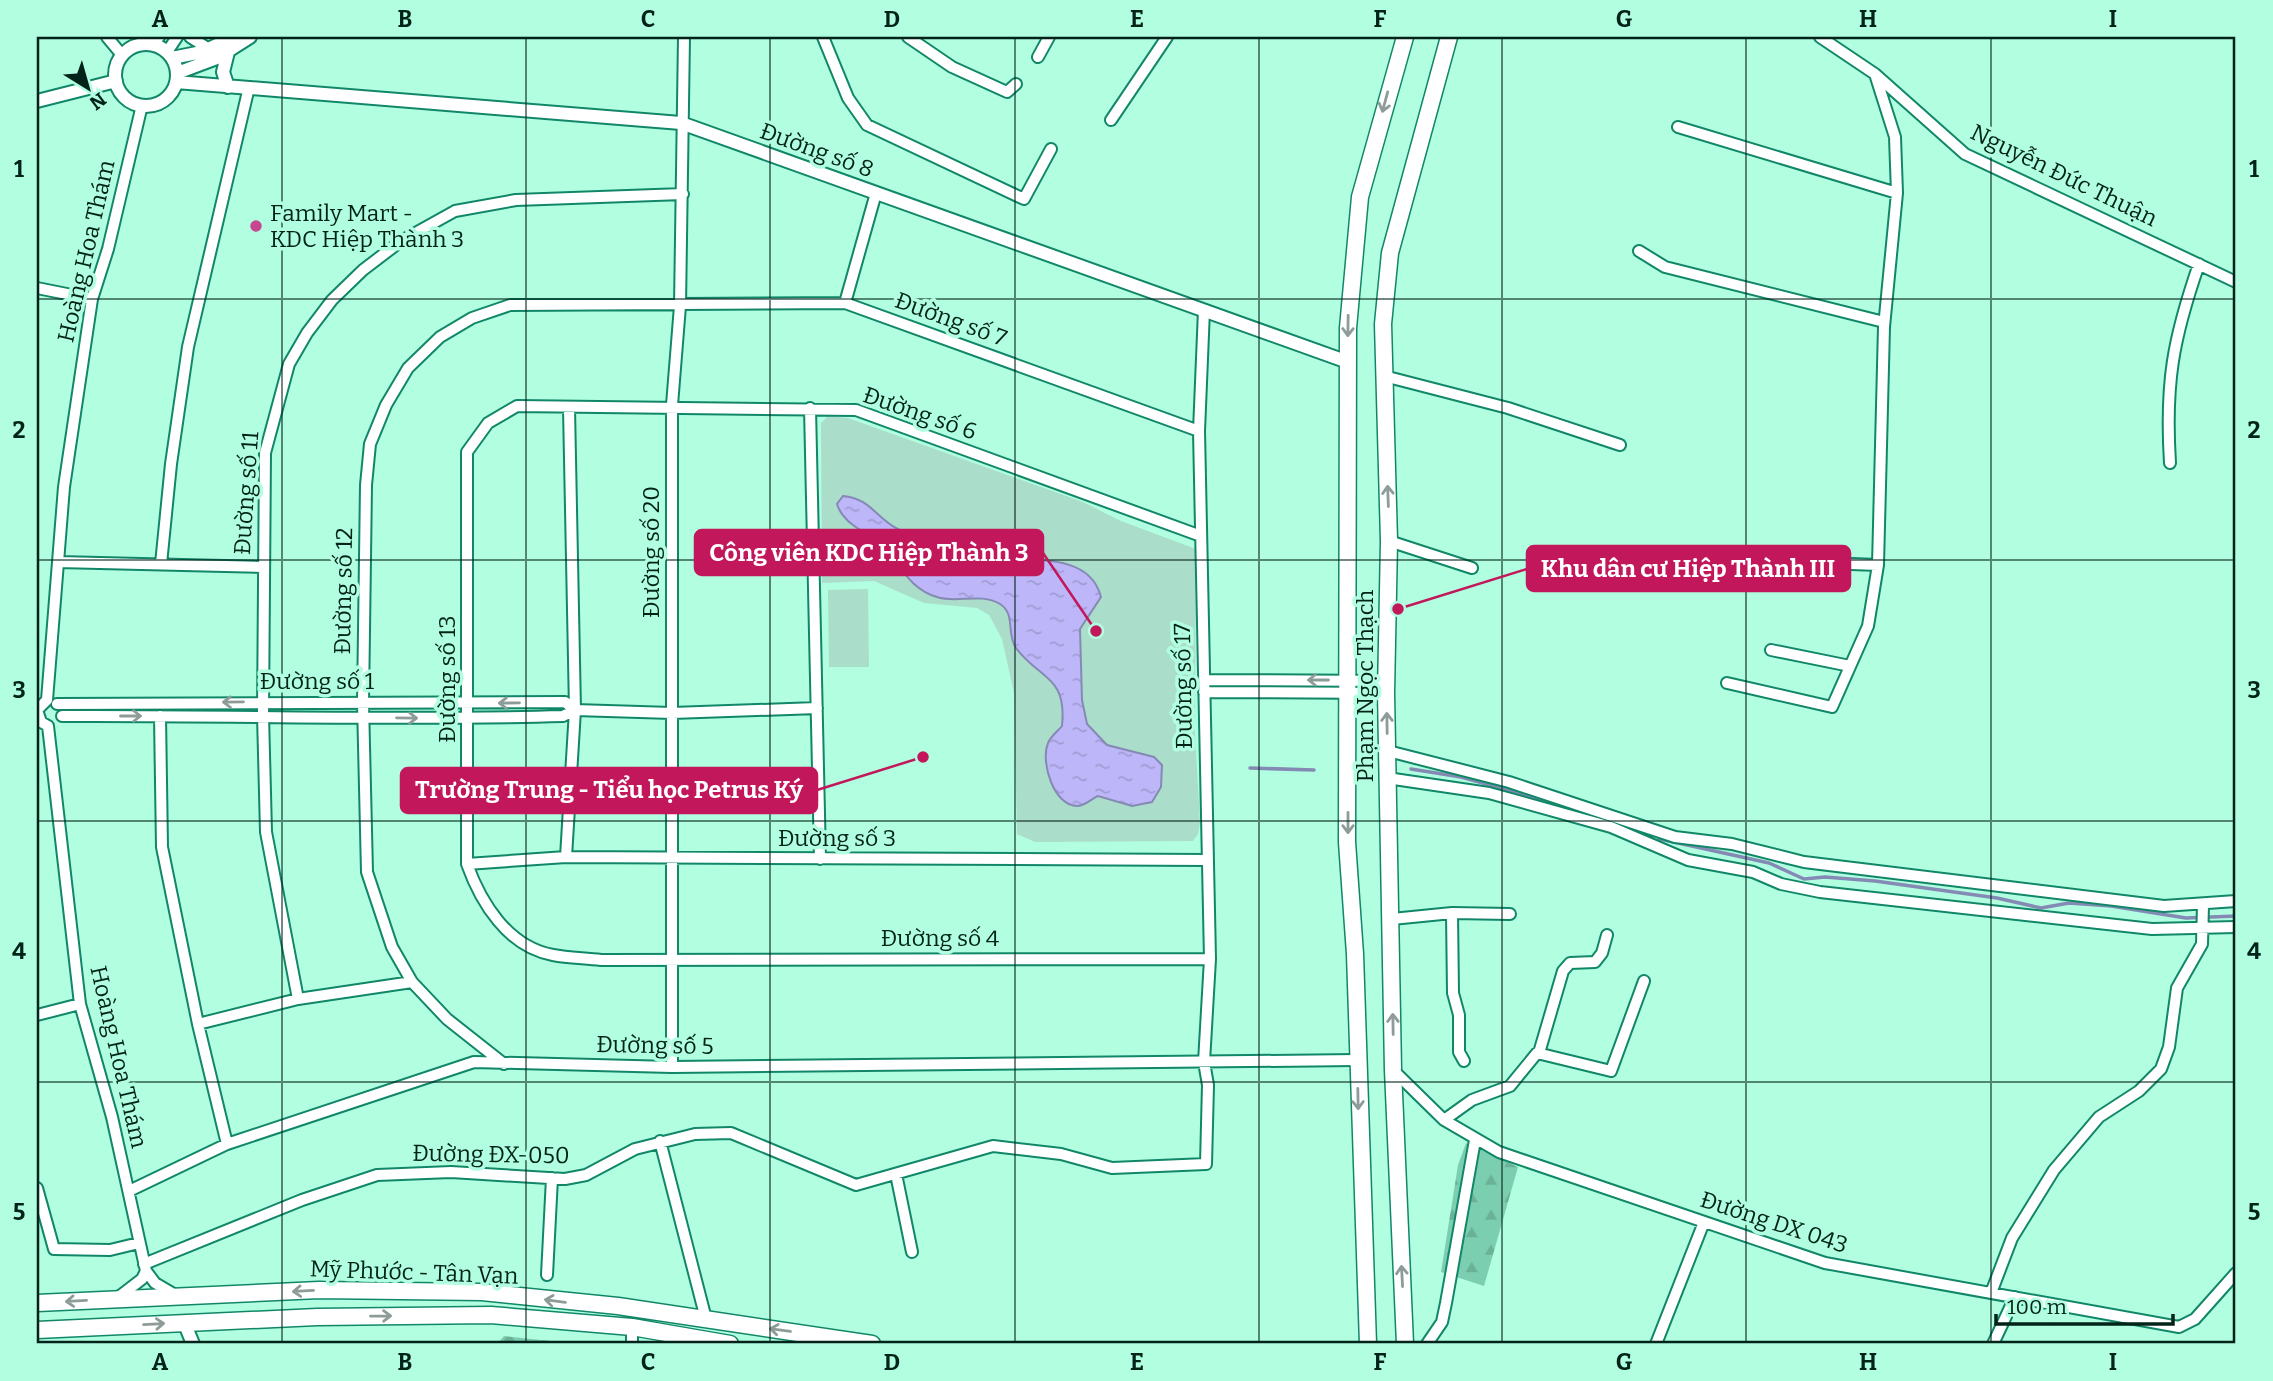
<svg xmlns="http://www.w3.org/2000/svg" width="2273" height="1381" font-family="Bitter,serif">
	<style>
		.green { fill: #abdeca }
		.forest { fill: url(#forest-firs) }
		.water { fill: url(#water-ripples); stroke: #858ab5; stroke-width: 2 }
		.lines { fill: none; stroke-linecap: round; stroke-linejoin: round }
		.stream { stroke: #858ab5; stroke-width: 3.5 }
		.minor-casing { stroke: #118768; stroke-width: 14 }
		.tertiary-casing { stroke: #118768; stroke-width: 16 }
		.primary-casing { stroke: #118768; stroke-width: 19 }
		.minor { stroke: #fff; stroke-width: 10 }
		.tertiary { stroke: #fff; stroke-width: 12 }
		.primary { stroke: #fff; stroke-width: 16 }
		.oneway { stroke: #8d9c98 }
		.grid { fill: none; stroke: #022319; stroke-width: 2; stroke-opacity: 0.55 }
		.poi-dot { fill: #c7468f; stroke: #b1fee1; stroke-width: 2.5 }
		.labels { text-anchor: middle; stroke-width: 7; stroke-linejoin: round; paint-order: stroke }
		.street-label { font-size: 23px; fill: #022319; stroke: #b1fee1 }
		.poi-label { font-size: 23px; fill: #022319; stroke: #b1fee1; text-anchor: start }
		.leader { fill: none; stroke: #c2185b; stroke-width: 2.5 }
		.callout-dot { fill: #c2185b; stroke: #b1fee1; stroke-width: 2.5 }
		.callout { fill: #c2185b; stroke: #c2185b; stroke-width: 2.5 }
		.callout-label { font-size: 24px; text-anchor: middle; font-weight: bold; fill: #fff }
		.neatline { fill: none; stroke: #022319; stroke-width: 2.5 }
		.grid-label { font-size: 23px; text-anchor: middle; font-weight: bold; fill: #022319 }
	</style>
	<defs>
		<pattern id="forest-firs" width="22" height="20" patternUnits="userSpaceOnUse" patternTransform="scale(1.75)"><rect width="22" height="20" fill="#7cceb1"/><path d="M5 1l3.5 6h-7zM16 11l3.5 6h-7z" fill="#6ab198"/></pattern>
		<pattern id="water-ripples" width="26" height="14" patternUnits="userSpaceOnUse" patternTransform="scale(1.75)"><rect width="26" height="14" fill="#bdb6f8"/><path d="M2 4q2-2 4 0t4 0M15 11q2-2 4 0t4 0" fill="none" stroke="#a19cd4"/></pattern>
	</defs>
	<rect width="100%" height="100%" fill="#b1fee1"/>
	<!-- green -->
	<path class="green" d="M 828,416 L 848,418 L 1083,502 L 1121,521 L 1196,549 L 1195,732 L 1200,823 L 1198,834 L 1193,841 L 1035,842 L 1017,834 L 1014,693 L 1002,639 L 989,615 L 977,608 L 924,603 L 874,581 L 822,583 L 821,423 Z
		M 868,589 L 869,667 L 829,667 L 828,590 Z"/>
	<!-- forest -->
	<path class="forest" d="M 1466,1143 L 1518,1167 L 1484,1286 L 1441,1272 L 1458,1165 Z
		M 504,1336 L 560,1342 L 560,1344 L 497,1344 Z"/>
	<!-- water -->
	<path class="water" d="M 843,496 C 869,498 876,517 896,528 C 921,542 950,552 978,557 C 1016,565 1088,546 1101,597 L 1080,629 L 1082,700 L 1087,724 L 1107,745 L 1154,757 L 1162,765 L 1161,787 L 1152,802 L 1132,806 L 1098,796 C 1091,799 1086,805 1078,806 C 1054,807 1040,762 1048,743 C 1051,736 1058,731 1062,726 C 1067,675 1040,680 1016,648 C 1006,634 1016,614 1000,604 C 980,592 957,604 937,597 C 907,588 900,562 879,543 C 865,531 843,524 837,504 Z"/>
	<g class="lines">
		<!-- stream -->
		<path class="stream" d="M 1250,768 L 1314,770
			M 1411,769 L 1461,777 L 1582,811
			M 1636,829 L 1656,842 L 1660,839 L 1769,863 L 1804,879 L 1825,877 L 1875,881 L 1997,898 L 2041,908 L 2069,903 L 2111,906 L 2186,918 L 2236,916"/>
		<!-- minor casing -->
		<g class="minor-casing">
			<path id="minor" d="M 107,37 L 122,55
				M 190,37 L 209,49
				M 823,37 L 848,98 L 867,125 L 1024,199 L 1051,149
				M 908,37 L 952,67 L 1007,92 L 1016,84
				M 1820,37 L 1875,74 L 1965,154 L 2236,282
				M 152,44 L 159,37
				M 167,52 L 177,37
				M 1038,57 L 1049,37
				M 1111,120 L 1167,37
				M 1678,127 L 1897,193
				M 1639,251 L 1665,267 L 1884,322
				M 37,288 L 92,299
				M 845,303 L 876,193
				M 1384,376 L 1508,408 L 1620,445
				M 810,408 L 820,859
				M 2170,463 C 2165,383 2173,339 2199,264
				M 1201,536 L 856,410 L 517,406 L 488,423 L 467,452 L 467,864 C 481,903 508,947 553,955 C 568,958 585,958 601,960 L 1210,959
				M 1389,541 L 1472,568
				M 58,562 L 262,567
				M 1798,562 L 1878,565
				M 161,564 L 171,464 L 188,347 L 249,87
				M 1771,650 L 1850,666
				M 1204,680 L 1387,681
				M 1727,683 L 1832,707 L 1868,626 L 1878,565 L 1884,327 L 1897,193 L 1895,137 L 1875,74
				M 1204,692 L 1386,693
				M 47,700 L 64,487 L 92,299 L 108,249 L 142,105
				M 47,700 L 37,710 L 41,722 L 48,726
				M 57,704 L 565,702 L 575,710
				M 62,716 C 229,715 396,721 563,716 L 575,710 L 672,713 L 817,708
				M 160,716 L 162,847 L 198,1024 L 227,1144
				M 48,726 L 80,1004 L 112,1117 L 146,1271 L 155,1283 L 177,1296
				M 1388,751 L 1509,782 L 1675,837 L 1732,844 L 1804,862 L 2164,906 L 2236,901
				M 1387,778 L 1489,793 L 1611,827 L 1688,860 L 1753,872 L 1781,884 L 1820,892 L 2152,929 L 2236,927
				M 566,857 L 575,710 L 569,408
				M 467,864 L 566,857 L 1207,860
				M 1452,913 L 1453,993 L 1459,1015 L 1459,1052 L 1464,1061
				M 1392,919 L 1452,913 L 1510,914
				M 298,999 L 266,832 L 263,715 L 265,453 L 289,364 L 307,333 L 332,300 L 363,270 L 401,241 L 455,211 L 516,200 L 683,194
				M 37,1015 L 80,1004
				M 198,1024 L 298,999 L 412,982
				M 1539,1053 L 1563,971 L 1570,963 L 1595,962 L 1602,953 L 1607,935
				M 504,1064 L 447,1019 L 412,982 L 392,947 L 367,872 L 363,703 L 366,485 L 370,444 L 386,405 L 408,368 L 440,337 L 472,318 L 510,305 L 845,303 L 1199,431
				M 672,1067 L 672,405 L 680,306 L 684,37
				M 1393,1070 L 1444,1120 L 1499,1152 L 1825,1263 L 2179,1327 L 2195,1319 L 2236,1273
				M 1444,1120 L 1472,1100 L 1510,1086 L 1537,1053 L 1611,1071 L 1644,981
				M 660,1141 L 706,1319
				M 896,1174 L 912,1252
				M 37,1188 L 54,1249 L 110,1250 L 139,1243
				M 129,1191 L 227,1144 L 474,1062 L 672,1067 L 1357,1060
				M 144,1264 L 302,1200 L 377,1175 L 451,1172 L 565,1179 L 586,1175 L 635,1149 L 695,1134 L 731,1133 L 856,1185 L 993,1146 L 1061,1154 L 1112,1168 L 1206,1164 L 1208,1085 L 1204,1062 L 1210,959 L 1199,431 L 1204,310
				M 547,1275 L 552,1178
				M 1991,1293 L 2012,1238 L 2054,1170 L 2099,1117 L 2139,1091 L 2161,1069 L 2169,1047 L 2177,988 L 2202,944 L 2203,905
				M 116,1299 L 142,1279 L 146,1271
				M 632,1327 L 632,1344
				M 1427,1344 L 1442,1322 L 1446,1303 L 1475,1140
				M 1656,1344 L 1704,1222
				M 1993,1344 L 2015,1297"/>
		</g>
		<!-- tertiary casing -->
		<g class="tertiary-casing">
			<path id="tertiary" d="M115 75a31 31 0 1 1 62 0a31 31 0 1 1-62 0Z
				M 172,58 L 202,52 L 234,37
				M 177,73 L 217,58 L 250,37
				M 176,82 L 681,123 L 1348,362
				M 228,87 L 223,72 L 228,52
				M 37,101 L 116,81
				M 184,1322 L 193,1344"/>
		</g>
		<!-- primary casing -->
		<g class="primary-casing">
			<path id="primary" d="M 37,1303 L 319,1290 L 482,1292 L 618,1306 L 872,1344
				M 37,1330 L 317,1317 L 491,1315 L 632,1327 L 730,1344
				M 1368,1344 L 1355,954 L 1347,842 L 1348,328 L 1360,197 L 1405,37
				M 1405,1344 L 1393,1070 L 1386,693 L 1389,541 L 1383,324 L 1390,253 L 1449,37"/>
		</g>
		<!-- minor -->
		<use href="#minor" class="minor"/>
		<!-- tertiary -->
		<use href="#tertiary" class="tertiary"/>
		<!-- primary -->
		<use href="#primary" class="primary"/>
	</g>
	<!-- one-way arrows -->
	<defs><path id="oneway-shaft" d="M-6 0H5M1.5-3L5.5 0L1.5 3" fill="none" stroke-width="1.6" stroke-linecap="round" stroke-linejoin="round" transform="scale(1.75)"/></defs>
	<g class="oneway">
		<use href="#oneway-shaft" transform="translate(1385 102) rotate(105)"/>
		<use href="#oneway-shaft" transform="translate(1348 326) rotate(91)"/>
		<use href="#oneway-shaft" transform="translate(1388 496) rotate(-92)"/>
		<use href="#oneway-shaft" transform="translate(1318 680) rotate(-180)"/>
		<use href="#oneway-shaft" transform="translate(233 702) rotate(179)"/>
		<use href="#oneway-shaft" transform="translate(509 703) rotate(179)"/>
		<use href="#oneway-shaft" transform="translate(131 716)"/>
		<use href="#oneway-shaft" transform="translate(407 718) rotate(1)"/>
		<use href="#oneway-shaft" transform="translate(1387 723) rotate(-91)"/>
		<use href="#oneway-shaft" transform="translate(1348 823) rotate(90)"/>
		<use href="#oneway-shaft" transform="translate(1393 1024) rotate(-91)"/>
		<use href="#oneway-shaft" transform="translate(1358 1099) rotate(89)"/>
		<use href="#oneway-shaft" transform="translate(1402 1276) rotate(-93)"/>
		<use href="#oneway-shaft" transform="translate(303 1291) rotate(177)"/>
		<use href="#oneway-shaft" transform="translate(76 1301) rotate(177)"/>
		<use href="#oneway-shaft" transform="translate(555 1301) rotate(-173)"/>
		<use href="#oneway-shaft" transform="translate(381 1316) rotate(-1)"/>
		<use href="#oneway-shaft" transform="translate(154 1324) rotate(-3)"/>
		<use href="#oneway-shaft" transform="translate(780 1330) rotate(-172)"/>
	</g>
	<!-- grid -->
	<path class="grid" d="M 282,37 L 282,1344M 526,37 L 526,1344M 770,37 L 770,1344M 1015,37 L 1015,1344M 1259,37 L 1259,1344M 1502,37 L 1502,1344M 1746,37 L 1746,1344M 1991,37 L 1991,1344M 37,299 L 2236,299M 37,560 L 2236,560M 37,821 L 2236,821M 37,1082 L 2236,1082"/>
	<!-- markers -->
	<circle class="poi-dot" cx="256" cy="226" r="7"/>
	<g class="labels">
		<!-- street labels -->
		<g class="street-label">
			<text transform="translate(817 150) rotate(20)" y="8">Đường số 8</text>
			<text transform="translate(2064 175) rotate(26)" y="8">Nguyễn Đức Thuận</text>
			<text transform="translate(86 251) rotate(-77)" y="8">Hoàng Hoa Thám</text>
			<text transform="translate(951 319) rotate(20)" y="8">Đường số 7</text>
			<text transform="translate(920 413) rotate(19)" y="8">Đường số 6</text>
			<text transform="translate(246 493) rotate(-86)" y="8">Đường số 11</text>
			<text transform="translate(651 552) rotate(-90)" y="8">Đường số 20</text>
			<text transform="translate(343 591) rotate(-89)" y="8">Đường số 12</text>
			<text transform="translate(447 679) rotate(-90)" y="8">Đường số 13</text>
			<text x="317" y="689">Đường số 1</text>
			<text transform="translate(1183 686) rotate(-91)" y="8">Đường số 17</text>
			<text transform="translate(1365 686) rotate(-90)" y="8">Phạm Ngọc Thạch</text>
			<text x="837" y="846">Đường số 3</text>
			<text x="940" y="946">Đường số 4</text>
			<text transform="translate(655 1045) rotate(1)" y="8">Đường số 5</text>
			<text transform="translate(119 1057) rotate(77)" y="8">Hoàng Hoa Thám</text>
			<text transform="translate(491 1154) rotate(1)" y="8">Đường ĐX-050</text>
			<text transform="translate(1774 1222) rotate(18)" y="8">Đường DX 043</text>
			<text transform="translate(414 1272) rotate(2)" y="8">Mỹ Phước - Tân Vạn</text>
		</g>
		<!-- poi labels -->
		<g class="poi-label">
			<text x="270" y="221">Family Mart -<tspan x="270" dy="26">KDC Hiệp Thành 3</tspan></text>
		</g>
	</g>
	<!-- callouts -->
	<path class="leader" d="M1096 631L1043 553M1398 609L1527 569M923 757L817 790"/>
	<g class="callout-dot">
		<circle cx="1096" cy="631" r="7"/>
		<circle cx="1398" cy="609" r="7"/>
		<circle cx="923" cy="757" r="7"/>
	</g>
	<g class="callout">
		<rect x="695" y="530" width="348" height="45" rx="7"/>
		<rect x="1527" y="546" width="323" height="45" rx="7"/>
		<rect x="401" y="768" width="416" height="45" rx="7"/>
	</g>
	<g class="callout-label">
		<text x="869" y="561">Công viên KDC Hiệp Thành 3</text>
		<text x="1688" y="577">Khu dân cư Hiệp Thành III</text>
		<text x="609" y="798">Trường Trung - Tiểu học Petrus Ký</text>
	</g>
	<!-- border -->
	<rect width="2273" height="1381" fill="none" stroke="#b1fee1" stroke-width="77"/>
	<!-- north arrow -->
	<g transform="translate(88 88) rotate(143)" stroke="#b1fee1" stroke-width="5" paint-order="stroke">
	<path d="M0-5L12 26L0 18L-12 26Z" fill="#022319"/>
	<text y="-10" font-size="19" font-weight="bold" text-anchor="middle" fill="#022319">N</text>
	</g>
	<!-- scale -->
	<path d="M1996 1314v10h177v-10" fill="none" stroke="#022319" stroke-width="3.5"/>
	<text x="2007" y="1314" font-size="21" fill="#022319" stroke="#b1fee1" stroke-width="5" paint-order="stroke">100 m</text>
	<rect x="38" y="38" width="2196" height="1304" class="neatline"/>
	<g class="grid-label">
		<text x="160" y="27">A</text>
		<text x="405" y="27">B</text>
		<text x="648" y="27">C</text>
		<text x="892" y="27">D</text>
		<text x="1137" y="27">E</text>
		<text x="1380" y="27">F</text>
		<text x="1624" y="27">G</text>
		<text x="1868" y="27">H</text>
		<text x="2113" y="27">I</text>
		<text x="19" y="177">1</text>
		<text x="2254" y="177">1</text>
		<text x="19" y="438">2</text>
		<text x="2254" y="438">2</text>
		<text x="19" y="698">3</text>
		<text x="2254" y="698">3</text>
		<text x="19" y="959">4</text>
		<text x="2254" y="959">4</text>
		<text x="19" y="1220">5</text>
		<text x="2254" y="1220">5</text>
		<text x="160" y="1370">A</text>
		<text x="405" y="1370">B</text>
		<text x="648" y="1370">C</text>
		<text x="892" y="1370">D</text>
		<text x="1137" y="1370">E</text>
		<text x="1380" y="1370">F</text>
		<text x="1624" y="1370">G</text>
		<text x="1868" y="1370">H</text>
		<text x="2113" y="1370">I</text>
	</g>
</svg>
